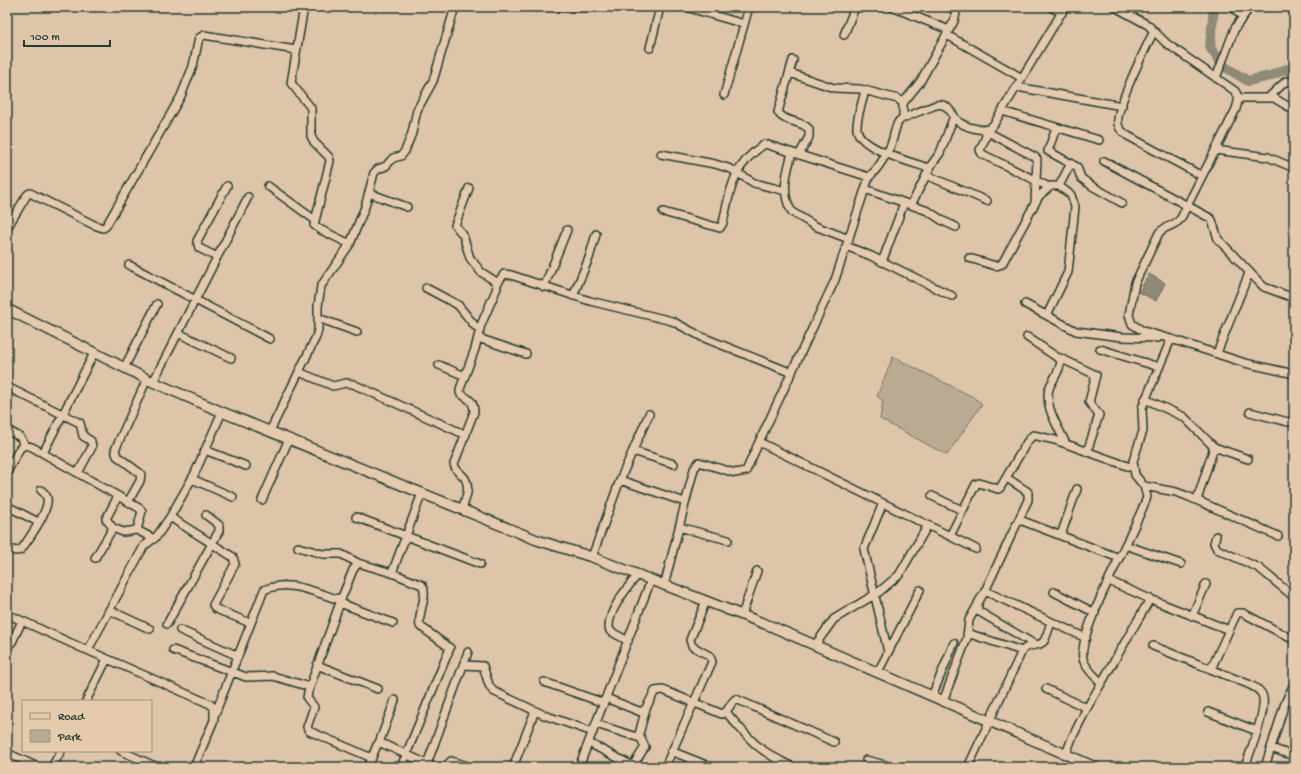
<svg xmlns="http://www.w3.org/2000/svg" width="1301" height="774" font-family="'Gochi Hand',sans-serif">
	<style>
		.green { fill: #bbab93; stroke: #6d7464 }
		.water { fill: #8d8b77; stroke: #616c5c }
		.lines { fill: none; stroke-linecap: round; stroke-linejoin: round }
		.stream { stroke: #616c5c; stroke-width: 1.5 }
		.river { stroke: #8d8b77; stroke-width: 10 }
		.minor-casing { stroke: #1f3d34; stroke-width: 10 }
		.major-casing { stroke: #1f3d34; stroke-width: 12 }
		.minor { stroke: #e6caad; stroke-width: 7 }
		.major { stroke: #e6caad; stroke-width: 9 }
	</style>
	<rect width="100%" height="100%" fill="#dec4a8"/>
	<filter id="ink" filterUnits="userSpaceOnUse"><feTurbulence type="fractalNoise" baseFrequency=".025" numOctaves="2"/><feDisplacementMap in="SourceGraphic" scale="8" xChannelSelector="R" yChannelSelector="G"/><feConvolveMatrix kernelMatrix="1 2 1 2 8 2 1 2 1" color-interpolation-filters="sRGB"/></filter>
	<g filter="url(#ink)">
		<!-- green -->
		<path class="green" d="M 893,357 L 973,397 L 982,404 L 947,455 L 880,419 L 883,401 L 877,396 Z"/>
		<!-- water -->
		<path class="water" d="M 1149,274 L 1165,283 L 1156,301 L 1139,292 Z"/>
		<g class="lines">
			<!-- stream -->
			<path class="stream" d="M 488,7 L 500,11 L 593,12 L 611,7"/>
			<!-- river -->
			<path class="river" d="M 1214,7 L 1210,47 L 1222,65 L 1248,81 L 1270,76 L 1286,69 L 1294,74"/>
			<!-- minor casing -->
			<g class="minor-casing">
				<path id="minor" d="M 304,7 L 291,83 L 311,108 L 311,136 L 314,142 L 329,157 L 330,161 L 314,225 L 321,230 L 350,244
					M 686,7 L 744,24
					M 892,7 L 949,30
					M 1051,7 L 1062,13
					M 1115,7 L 1148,25 L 1166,43 L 1235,91 L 1239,98 L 1236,109 L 1181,218 C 1175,227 1165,225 1159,233 L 1135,283 L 1129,315 L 1132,324 L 1143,331 L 1171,339
					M 1232,7 L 1242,16
					M 1154,31 C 1146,47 1115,109 1118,124 C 1119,130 1124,133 1128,136 L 1202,176
					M 844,35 L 855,7
					M 947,35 L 1022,78
					M 650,48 L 660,7
					M 793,60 L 778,112 C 784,123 801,120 809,129 L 809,137 L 799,155
					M 790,73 L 834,88 L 860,89 L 898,99 L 903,103 L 903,117
					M 1216,78 L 1235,28 L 1250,7
					M 1017,87 L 1122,106
					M 865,90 C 863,102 856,117 857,129 C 859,149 913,163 929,168
					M 724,95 L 749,7
					M 1269,97 L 1286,81 L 1294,83
					M 1239,98 L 1274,98 L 1294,110
					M 903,103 L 920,82 L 954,21 L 956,13 L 951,7
					M 1002,111 L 1099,140
					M 1056,128 L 1048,151 L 1077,167 L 1081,178 L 1092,186 L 1122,203
					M 983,130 L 987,134 L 980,150 L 982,154 L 1049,187
					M 984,130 L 1035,157 L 1037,159 L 1035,202
					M 1215,150 L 1268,157 L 1294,168
					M 792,153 C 787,172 780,193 792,212 L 815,226 L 849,239
					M 661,154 L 715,164 L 731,169 L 754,183 L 786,191
					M 1104,161 L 1210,218 L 1212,220 L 1218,239 L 1255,278 L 1264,287 L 1294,298
					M 926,175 L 987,201
					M 268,186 L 315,220
					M 865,189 L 928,211 L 943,221 L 956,227
					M 369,193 L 407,207
					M 911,205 L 932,164 L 940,153 L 954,116
					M 663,212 L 720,228 L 723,223 C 730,189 734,163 765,144 L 869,177 C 877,170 885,157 890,147 C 894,139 894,128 899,121 C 901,118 931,107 936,105 C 949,102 951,115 959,122 C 966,127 980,131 989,129 L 994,124 L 1065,7
					M 7,228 L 27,195 L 30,193 L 94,225 L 103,228 L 106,226 L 181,96 L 193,66 L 199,38 L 204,35 L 296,50
					M 846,246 L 871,256 L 952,296
					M 217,257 L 199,248 L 197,241 L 227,186
					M 969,258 L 996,266 L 1002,264 L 1039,196 L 1051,186 L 1059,186 L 1071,163
					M 882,262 L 904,203
					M 129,265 L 270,339
					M 497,284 L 504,274 L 511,275 L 590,301 L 672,321 L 702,337 L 792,373
					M 544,287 L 567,230
					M 426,288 L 458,305 L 475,326 L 480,329
					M 573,296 L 589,258 L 596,234
					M 1025,304 L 1076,331 L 1122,337 L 1158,338
					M 1047,315 L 1068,272 L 1075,207 L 1071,195 L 1059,186
					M 318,318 L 357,332
					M 178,333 L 231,358
					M 1027,337 L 1061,360 C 1061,369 1054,378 1050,386 C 1042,404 1059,428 1066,444
					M 478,338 L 526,354
					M 1100,349 L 1159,367
					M 1217,353 L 1249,273
					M 1060,358 L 1096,375 L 1089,402 L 1099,415 L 1087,452
					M 439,365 L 465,376
					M 124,368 L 157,304
					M 299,372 L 333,386 L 346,383 L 353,384 L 466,435
					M 153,382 L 248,197
					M 7,387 L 80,423 L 83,436 L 91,441 L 92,447 L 78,473
					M 1145,399 L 1184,417 L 1214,447 L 1248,459
					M 1250,412 L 1288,422 L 1294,422
					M 7,430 L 20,437 L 25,445
					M 270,431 L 316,337 L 318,330 L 318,306 L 321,286 L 350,244 L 365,207 L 374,173 L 378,169 L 386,166 L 393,158 L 401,156 L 405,151 L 412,133 L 417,110 L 433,81 L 455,7
					M 759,442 L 976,549
					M 205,450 L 246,466
					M 633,451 L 674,464
					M 43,453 L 94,353
					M 7,472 L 20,448 L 25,445 L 32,447 L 139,508 L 142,511 L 137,530 L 154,539
					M 1007,478 L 1028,492 L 1028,500 L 985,591 L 1086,638
					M 192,479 L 233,497
					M 620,480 L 685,502
					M 1144,486 L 1176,492 L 1187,496 L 1278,536
					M 932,496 L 962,510
					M 262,500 L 289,439
					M 1197,500 L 1214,447
					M 128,502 L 140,481 L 141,474 L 117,456 L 115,450 L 147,379
					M 883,503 L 864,549 L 888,652
					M 7,506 L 38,522
					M 462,509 C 466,498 472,484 462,475 C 458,471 455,470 454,464 L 474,412 C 474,400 468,399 460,393 L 460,389 L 475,349 L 481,325 L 497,288 L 495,281 L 481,272 L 470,258 L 463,235 L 455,225 L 469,188
					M 170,517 L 233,557 L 235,564 L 213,605 L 216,609 L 250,623
					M 356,517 L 480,564
					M 1020,520 L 1119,558
					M 679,527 L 728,540
					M 113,528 L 106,519 L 118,496
					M 1061,535 L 1077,489
					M 950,536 L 976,484 L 979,483 L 998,489 L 1000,488 L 1027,442 L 1033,435 L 1055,440 L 1133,468
					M 1216,536 L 1214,543 L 1217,549 L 1259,568 L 1294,597
					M 1125,545 L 1181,564
					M 298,547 L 323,554 L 341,554 L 358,563
					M 7,548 L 16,551 L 21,550 C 28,540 50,510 47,498 C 46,494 43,492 41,490
					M 592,557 L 620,480 L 649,414
					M 95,558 L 113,528 L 123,532 L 137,530
					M 392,573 L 422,585 C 429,596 417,613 420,626 L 450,648 L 401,767
					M 1109,581 L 1150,599
					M 664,586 L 694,469 L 699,462 L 735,473 L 746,471 L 759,442 L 835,280 L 869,177
					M 985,591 L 978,603 L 978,611 L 1034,644
					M 1054,592 L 1095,613
					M 342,597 L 308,692 L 307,698 L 314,707 L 307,727 L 309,731 L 372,758
					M 340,603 L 393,623
					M 109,610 L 150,629
					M 7,614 L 84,649 L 89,648 L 144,546 L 157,536 L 170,517 L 194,475 L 222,412
					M 742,615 L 757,571
					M 1192,616 L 1206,584
					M 167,624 L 219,531 L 219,525 L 206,515
					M 180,630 L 238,656
					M 967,633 L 1022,651
					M 628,641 L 610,631 C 604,616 628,586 638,575
					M 815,645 L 834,619 L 879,592 L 899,575 L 928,525
					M 1153,646 L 1248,684 C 1254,687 1262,690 1263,698 C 1266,712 1250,752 1245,767
					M 7,647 L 12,642 L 22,621
					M 87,650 L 210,704 L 214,708 L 214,720 L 194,767
					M 173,650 L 246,677 L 273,676 L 310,687
					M 317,665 L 378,689
					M 463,665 L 483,666 L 489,685 L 493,691 L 544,715 L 593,732
					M 1211,669 L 1237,613 L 1243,613 L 1294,640
					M 878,672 L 920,590
					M 544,682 L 604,703
					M 1101,683 C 1095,676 1085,668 1083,659 C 1077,631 1136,530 1147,497 L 1144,486 L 1135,475 L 1133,461 L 1143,431 L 1142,408 L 1171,339 L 1245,363 L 1294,374
					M 1046,689 L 1087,708
					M 932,696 L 954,643
					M 606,698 L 641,712 L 646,708 L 655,691 L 663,690 L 722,714 C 729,712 730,702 736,699 L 834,742
					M 86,701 L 107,659
					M 943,701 L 967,638 L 969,620 L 977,606
					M 726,712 C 750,740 758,751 793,767
					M 1208,712 L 1257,731
					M 215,714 L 264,590 C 288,579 314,592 337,599 L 342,597 L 353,570 L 358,563 L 392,573 L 422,493
					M 596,724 L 640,738
					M 379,743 L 395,700
					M 589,743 L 633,766
					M 1271,748 L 1294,756
					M 121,751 L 157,767
					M 671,751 L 711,767
					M 7,753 L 38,767
					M 1066,754 L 1072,738 L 1087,708 L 1150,599 L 1229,630
					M 866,760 L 893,767
					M 427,764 L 468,652
					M 52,767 L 61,751
					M 368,767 L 377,745 L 381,743 L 434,767
					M 445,767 L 451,761 L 471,767
					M 513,767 L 535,711
					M 579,767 L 651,580
					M 632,767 L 645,747 L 639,734 L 646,708
					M 665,767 L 712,662 L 710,656 L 692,646 L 690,640 L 706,601
					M 968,767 L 1022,651 C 1029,642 1039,648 1044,641 C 1047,636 1049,628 1051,622
					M 1073,767 L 1076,758
					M 1265,767 L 1285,703 L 1294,684"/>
			</g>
			<!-- major casing -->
			<g class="major-casing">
				<path id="major" d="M 7,309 L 153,382 L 222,412 L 537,540 L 592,557 L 773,627 L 1095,767"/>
			</g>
			<!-- minor -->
			<use href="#minor" class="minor"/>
			<!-- major -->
			<use href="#major" class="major"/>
		</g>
	</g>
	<!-- margin -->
	<rect width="1301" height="774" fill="none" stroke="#e6caad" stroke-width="24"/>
	<rect x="12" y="12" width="1277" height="750" fill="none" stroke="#1f3d34" stroke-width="1.5" filter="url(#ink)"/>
	<!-- legend -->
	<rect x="22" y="700" width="130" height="52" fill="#e6caad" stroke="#96927d"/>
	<rect x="30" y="713" width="20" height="6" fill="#e6caad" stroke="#96927d"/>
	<text x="58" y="720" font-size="12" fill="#1f3d34">Road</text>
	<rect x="30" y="730" width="20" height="12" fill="#bbab93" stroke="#96927d"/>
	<text x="58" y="740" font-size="12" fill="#1f3d34">Park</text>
	<!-- scale -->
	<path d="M24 40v6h86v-6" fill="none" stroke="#1f3d34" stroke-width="2"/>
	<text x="30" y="40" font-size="12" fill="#1f3d34" stroke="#e6caad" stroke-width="3" paint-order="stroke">100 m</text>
</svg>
